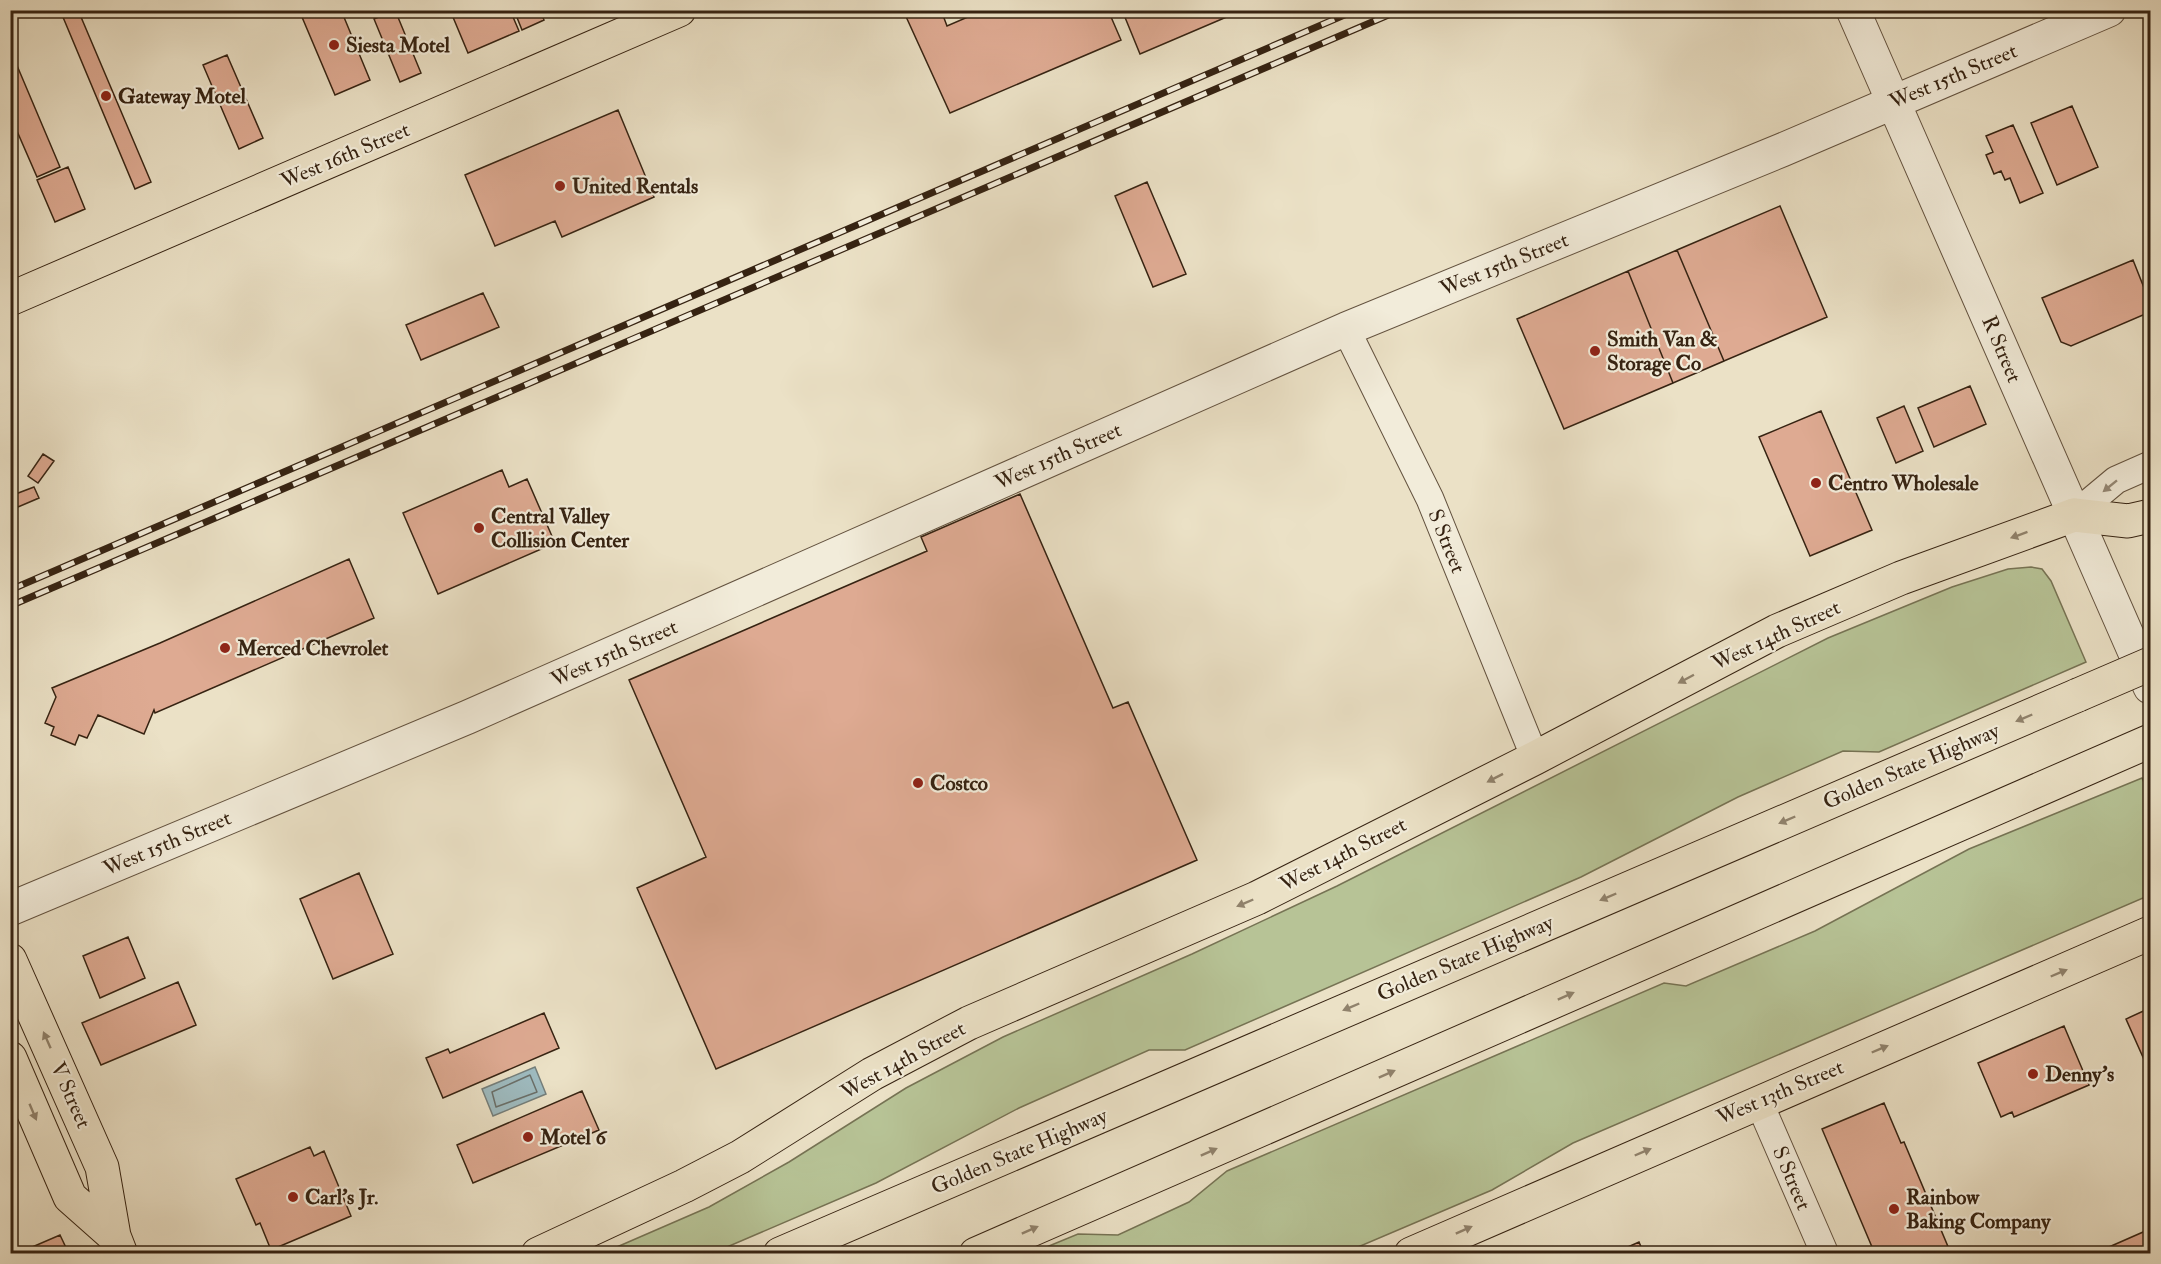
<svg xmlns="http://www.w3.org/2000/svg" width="2161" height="1264" font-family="'IM FELL Double Pica',serif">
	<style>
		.green { fill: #b7c396; stroke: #767354; stroke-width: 1.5 }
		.water { fill: #9ebbc0; stroke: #747e7a; stroke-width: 1.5 }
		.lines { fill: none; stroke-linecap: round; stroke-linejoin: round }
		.shore { stroke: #6a6f69; stroke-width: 1.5 }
		.building { fill: #deaa92; stroke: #362312; stroke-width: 1.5 }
		.minor-casing { stroke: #63523f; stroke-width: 29 }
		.tertiary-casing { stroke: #63523f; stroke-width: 35 }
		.primary-casing { stroke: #362312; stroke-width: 35 }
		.motorway-casing { stroke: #362312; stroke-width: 35 }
		.minor { stroke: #f2ecda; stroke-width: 27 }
		.tertiary { stroke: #f2ecda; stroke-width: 33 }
		.primary { stroke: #ebe1c6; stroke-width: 33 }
		.motorway { stroke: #ebe1c6; stroke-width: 33 }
		.rail-casing { stroke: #362312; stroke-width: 7 }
		.rail { stroke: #f2ecda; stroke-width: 4.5; stroke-dasharray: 14; stroke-linecap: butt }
		.motorway-bridge-casing { stroke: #362312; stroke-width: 35; stroke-linecap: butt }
		.motorway-bridge { stroke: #ebe1c6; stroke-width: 33 }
		.oneway { fill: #948876 }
		.oneway2 { fill: #90826c }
		.poi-dot { fill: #8f2418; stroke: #f2ecda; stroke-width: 2 }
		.labels { text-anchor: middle; stroke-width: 4.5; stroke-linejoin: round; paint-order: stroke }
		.poi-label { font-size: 21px; font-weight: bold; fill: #362312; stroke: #f2ecda; text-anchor: start }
		.street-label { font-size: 21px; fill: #362312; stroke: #f2ecda }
	</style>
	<rect width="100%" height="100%" fill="#ebe1c6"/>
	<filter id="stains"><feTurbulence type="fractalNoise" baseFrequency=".00333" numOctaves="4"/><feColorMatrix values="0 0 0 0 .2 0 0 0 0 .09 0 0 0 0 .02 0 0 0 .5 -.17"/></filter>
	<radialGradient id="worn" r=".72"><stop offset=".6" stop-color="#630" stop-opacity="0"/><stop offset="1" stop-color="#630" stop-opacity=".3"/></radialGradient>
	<!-- green -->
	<path class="green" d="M 2031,567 L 2042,569 L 2051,581 L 2086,662 L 1879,752 L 1843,751 L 1738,797 L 1581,877 L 1185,1050 L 1149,1050 L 1019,1108 L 876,1183 L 713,1253 L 603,1253 L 709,1207 L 789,1162 L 906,1088 L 1003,1037 L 1192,954 L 1337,886 L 1828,638 L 1952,587 L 2008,569 Z
		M 2142,778 L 2150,796 L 2150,895 L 1573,1143 L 1492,1190 L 1344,1253 L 1032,1253 L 1078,1234 L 1118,1235 L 1189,1202 L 1227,1171 L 1664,983 L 1686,986 L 1815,931 L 1969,849 Z"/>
	<!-- water -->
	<path class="water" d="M 535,1067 L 546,1094 L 493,1116 L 482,1089 Z"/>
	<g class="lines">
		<!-- shore -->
		<path class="shore" d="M 530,1075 L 537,1092 L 496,1107 L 492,1092 Z"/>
	</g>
	<!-- building -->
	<path class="building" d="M 60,10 L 78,10 L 151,182 L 135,189 Z
		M 299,10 L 341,10 L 370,80 L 335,95 Z
		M 395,10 L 421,73 L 400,82 L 374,19 Z
		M 450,10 L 510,10 L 519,31 L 468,53 Z
		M 514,10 L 540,10 L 544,20 L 522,30 Z
		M 903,10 L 941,10 L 947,26 L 984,10 L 1108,10 L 1121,40 L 950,113 Z
		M 1122,10 L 1243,10 L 1140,54 Z
		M 10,49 L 60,167 L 37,177 L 10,115 Z
		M 227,55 L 263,138 L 239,149 L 203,65 Z
		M 2072,106 L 2098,167 L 2057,185 L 2031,123 Z
		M 618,110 L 654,197 L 562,237 L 555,221 L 495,246 L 465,175 Z
		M 2013,125 L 2043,193 L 2020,203 L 2010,178 L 2005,180 L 2001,171 L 1994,174 L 1986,155 L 1993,152 L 1986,136 Z
		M 68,167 L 85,209 L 55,222 L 37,180 Z
		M 1147,182 L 1186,274 L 1153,287 L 1115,196 Z
		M 1780,206 L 1827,317 L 1724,361 L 1677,250 Z
		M 1677,250 L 1724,361 L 1673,383 L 1628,271 Z
		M 2133,260 L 2150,303 L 2150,312 L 2071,346 L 2061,342 L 2042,298 Z
		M 1628,271 L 1673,383 L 1564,429 L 1517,319 Z
		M 483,293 L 499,327 L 421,360 L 406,325 Z
		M 1970,386 L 1986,424 L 1934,447 L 1918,408 Z
		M 1904,406 L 1923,451 L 1896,463 L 1877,418 Z
		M 1821,411 L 1872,530 L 1810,556 L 1759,437 Z
		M 43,454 L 54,461 L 38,483 L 28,476 Z
		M 502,470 L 509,487 L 527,479 L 555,543 L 438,594 L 403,513 Z
		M 34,487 L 39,498 L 18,507 L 13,495 Z
		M 1020,494 L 1113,708 L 1128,702 L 1197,860 L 716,1069 L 637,888 L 706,857 L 629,680 L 927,551 L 921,537 Z
		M 349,559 L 374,618 L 155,713 L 154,710 L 144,734 L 98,715 L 87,738 L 79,735 L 75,745 L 51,735 L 54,727 L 45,723 L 56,697 L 52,688 L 160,643 Z
		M 359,873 L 393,954 L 333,979 L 300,899 Z
		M 128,937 L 145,978 L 100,998 L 83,956 Z
		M 178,982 L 196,1025 L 101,1065 L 82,1023 Z
		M 2150,1008 L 2150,1073 L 2126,1019 Z
		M 544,1013 L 559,1048 L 443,1098 L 426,1058 L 448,1049 L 450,1053 Z
		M 2064,1026 L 2089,1085 L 2014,1117 L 2012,1112 L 2001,1117 L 1978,1063 Z
		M 582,1091 L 599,1130 L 473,1183 L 457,1145 Z
		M 1884,1103 L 1901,1143 L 1904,1142 L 1949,1249 L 1939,1254 L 1875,1254 L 1822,1129 Z
		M 310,1147 L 314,1156 L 324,1151 L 351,1216 L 271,1250 L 260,1223 L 256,1225 L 236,1179 Z
		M 2150,1229 L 2150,1254 L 2093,1254 Z
		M 60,1235 L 69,1254 L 16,1254 Z
		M 1639,1242 L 1644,1254 L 1612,1254 Z"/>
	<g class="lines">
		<!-- minor casing -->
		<g class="minor-casing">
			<path id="minor" d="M 1346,329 L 1430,499 L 1535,758
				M 2074,515 L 2116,480 L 2150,465
				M 1759,1102 L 1825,1254"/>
		</g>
		<!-- tertiary casing -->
		<g class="tertiary-casing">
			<path id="tertiary" d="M 1853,10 L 2150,687
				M 10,909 L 468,717 L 1346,329 L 1782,150 L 2109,10"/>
		</g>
		<!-- primary casing -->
		<g class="primary-casing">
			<path id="primary" d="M 10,299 L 679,10
				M 10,960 L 102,1167 L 114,1236 L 121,1254
				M 10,1058 L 70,1197 L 114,1236
				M 538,1254 L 684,1186 L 740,1157 L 872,1074 L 969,1023 L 1257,898 L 1535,758 L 1777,631 L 1901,578 L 2074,515
				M 1411,1254 L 2150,933"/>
		</g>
		<!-- motorway casing -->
		<g class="motorway-casing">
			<path id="motorway" d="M 2074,515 L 2128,521 L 2150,516
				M 780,1254 L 2078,695
				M 976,1254 L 2150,741"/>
		</g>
		<!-- minor -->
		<use href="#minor" class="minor"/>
		<!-- tertiary -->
		<use href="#tertiary" class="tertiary"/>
		<!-- primary -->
		<use href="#primary" class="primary"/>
		<!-- motorway -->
		<use href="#motorway" class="motorway"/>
		<!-- rail casing -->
		<g class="rail-casing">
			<path id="rail" d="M 10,590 L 1356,10
				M 10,606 L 1400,10"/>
		</g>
		<!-- rail -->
		<use href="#rail" class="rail"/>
		<!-- motorway-bridge casing -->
		<g class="motorway-bridge-casing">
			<path id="motorway-bridge" d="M 2078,695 L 2150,664"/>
		</g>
		<!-- motorway-bridge -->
		<use href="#motorway-bridge" class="motorway-bridge"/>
	</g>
	<!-- one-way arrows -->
	<defs><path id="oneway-solid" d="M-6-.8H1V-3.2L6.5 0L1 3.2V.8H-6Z" transform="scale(1.5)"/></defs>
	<use class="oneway" href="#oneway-solid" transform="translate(2110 486) rotate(141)"/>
	<g class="oneway2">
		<use href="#oneway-solid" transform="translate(2019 535) rotate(160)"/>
		<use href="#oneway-solid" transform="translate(1686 679) rotate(152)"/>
		<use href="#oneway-solid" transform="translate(2024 718) rotate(157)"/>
		<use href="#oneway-solid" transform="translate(1495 778) rotate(153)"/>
		<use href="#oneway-solid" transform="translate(1787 820) rotate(157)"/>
		<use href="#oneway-solid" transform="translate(1608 897) rotate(157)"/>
		<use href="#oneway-solid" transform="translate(1245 903) rotate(157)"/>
		<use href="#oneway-solid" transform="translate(2059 973) rotate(-23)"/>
		<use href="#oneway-solid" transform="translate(1566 996) rotate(-24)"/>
		<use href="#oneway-solid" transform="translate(1351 1007) rotate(157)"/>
		<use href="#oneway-solid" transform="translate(47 1040) rotate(-114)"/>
		<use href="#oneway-solid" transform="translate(1880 1049) rotate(-23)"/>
		<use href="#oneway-solid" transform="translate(1387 1074) rotate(-24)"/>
		<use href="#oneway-solid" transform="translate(33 1112) rotate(67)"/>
		<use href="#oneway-solid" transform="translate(1209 1152) rotate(-24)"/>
		<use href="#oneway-solid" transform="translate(1643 1152) rotate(-23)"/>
		<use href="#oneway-solid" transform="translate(1030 1230) rotate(-24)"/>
		<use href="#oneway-solid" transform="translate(1464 1230) rotate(-24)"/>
	</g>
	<!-- markers -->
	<g class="poi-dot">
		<circle cx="334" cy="45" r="6"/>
		<circle cx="106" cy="96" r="6"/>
		<circle cx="560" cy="186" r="6"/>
		<circle cx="1595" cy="351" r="6"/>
		<circle cx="1816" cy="483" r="6"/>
		<circle cx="479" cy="528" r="6"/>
		<circle cx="225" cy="648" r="6"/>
		<circle cx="918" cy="783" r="6"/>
		<circle cx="2033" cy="1074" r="6"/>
		<circle cx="528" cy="1137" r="6"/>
		<circle cx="293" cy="1197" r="6"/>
		<circle cx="1894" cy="1209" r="6"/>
	</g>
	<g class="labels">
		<!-- poi labels -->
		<g class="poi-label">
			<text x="346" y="52">Siesta Motel</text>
			<text x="118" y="103">Gateway Motel</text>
			<text x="572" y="193">United Rentals</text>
			<text x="1607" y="346">Smith Van &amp;<tspan x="1607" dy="24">Storage Co</tspan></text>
			<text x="1828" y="490">Centro Wholesale</text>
			<text x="491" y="523">Central Valley<tspan x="491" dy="24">Collision Center</tspan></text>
			<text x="237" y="655">Merced Chevrolet</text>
			<text x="930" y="790">Costco</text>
			<text x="2045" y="1081">Denny's</text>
			<text x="540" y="1144">Motel 6</text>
			<text x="305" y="1204">Carl's Jr.</text>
			<text x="1906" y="1204">Rainbow<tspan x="1906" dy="24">Baking Company</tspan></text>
		</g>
		<!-- street labels -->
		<g class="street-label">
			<text transform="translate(1953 76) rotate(-23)" y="7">West 15th Street</text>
			<text transform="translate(345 155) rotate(-23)" y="7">West 16th Street</text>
			<text transform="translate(1504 264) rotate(-22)" y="7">West 15th Street</text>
			<text transform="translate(2002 349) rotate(67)" y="7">R Street</text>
			<text transform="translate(1058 456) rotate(-24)" y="7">West 15th Street</text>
			<text transform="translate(1447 541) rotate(68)" y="7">S Street</text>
			<text transform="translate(1776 635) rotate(-25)" y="7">West 14th Street</text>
			<text transform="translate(614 653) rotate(-24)" y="7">West 15th Street</text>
			<text transform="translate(1911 766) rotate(-23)" y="7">Golden State Highway</text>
			<text transform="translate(167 843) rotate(-23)" y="7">West 15th Street</text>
			<text transform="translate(1343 854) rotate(-27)" y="7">West 14th Street</text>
			<text transform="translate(1465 958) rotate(-23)" y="7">Golden State Highway</text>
			<text transform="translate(903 1060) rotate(-29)" y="7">West 14th Street</text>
			<text transform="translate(1780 1092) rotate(-23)" y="7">West 13th Street</text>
			<text transform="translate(71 1095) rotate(66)" y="7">V Street</text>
			<text transform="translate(1019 1151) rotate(-23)" y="7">Golden State Highway</text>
			<text transform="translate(1792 1178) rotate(67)" y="7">S Street</text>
		</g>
	</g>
	<!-- margin -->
	<rect width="2161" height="1264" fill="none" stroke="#ebe1c6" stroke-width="36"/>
	<rect x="12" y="12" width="2137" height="1240" fill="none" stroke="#362312" stroke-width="3"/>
	<rect x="18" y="18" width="2125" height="1228" fill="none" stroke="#362312" stroke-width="1.5"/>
	<rect width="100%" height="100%" filter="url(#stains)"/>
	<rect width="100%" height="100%" fill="url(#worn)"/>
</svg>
